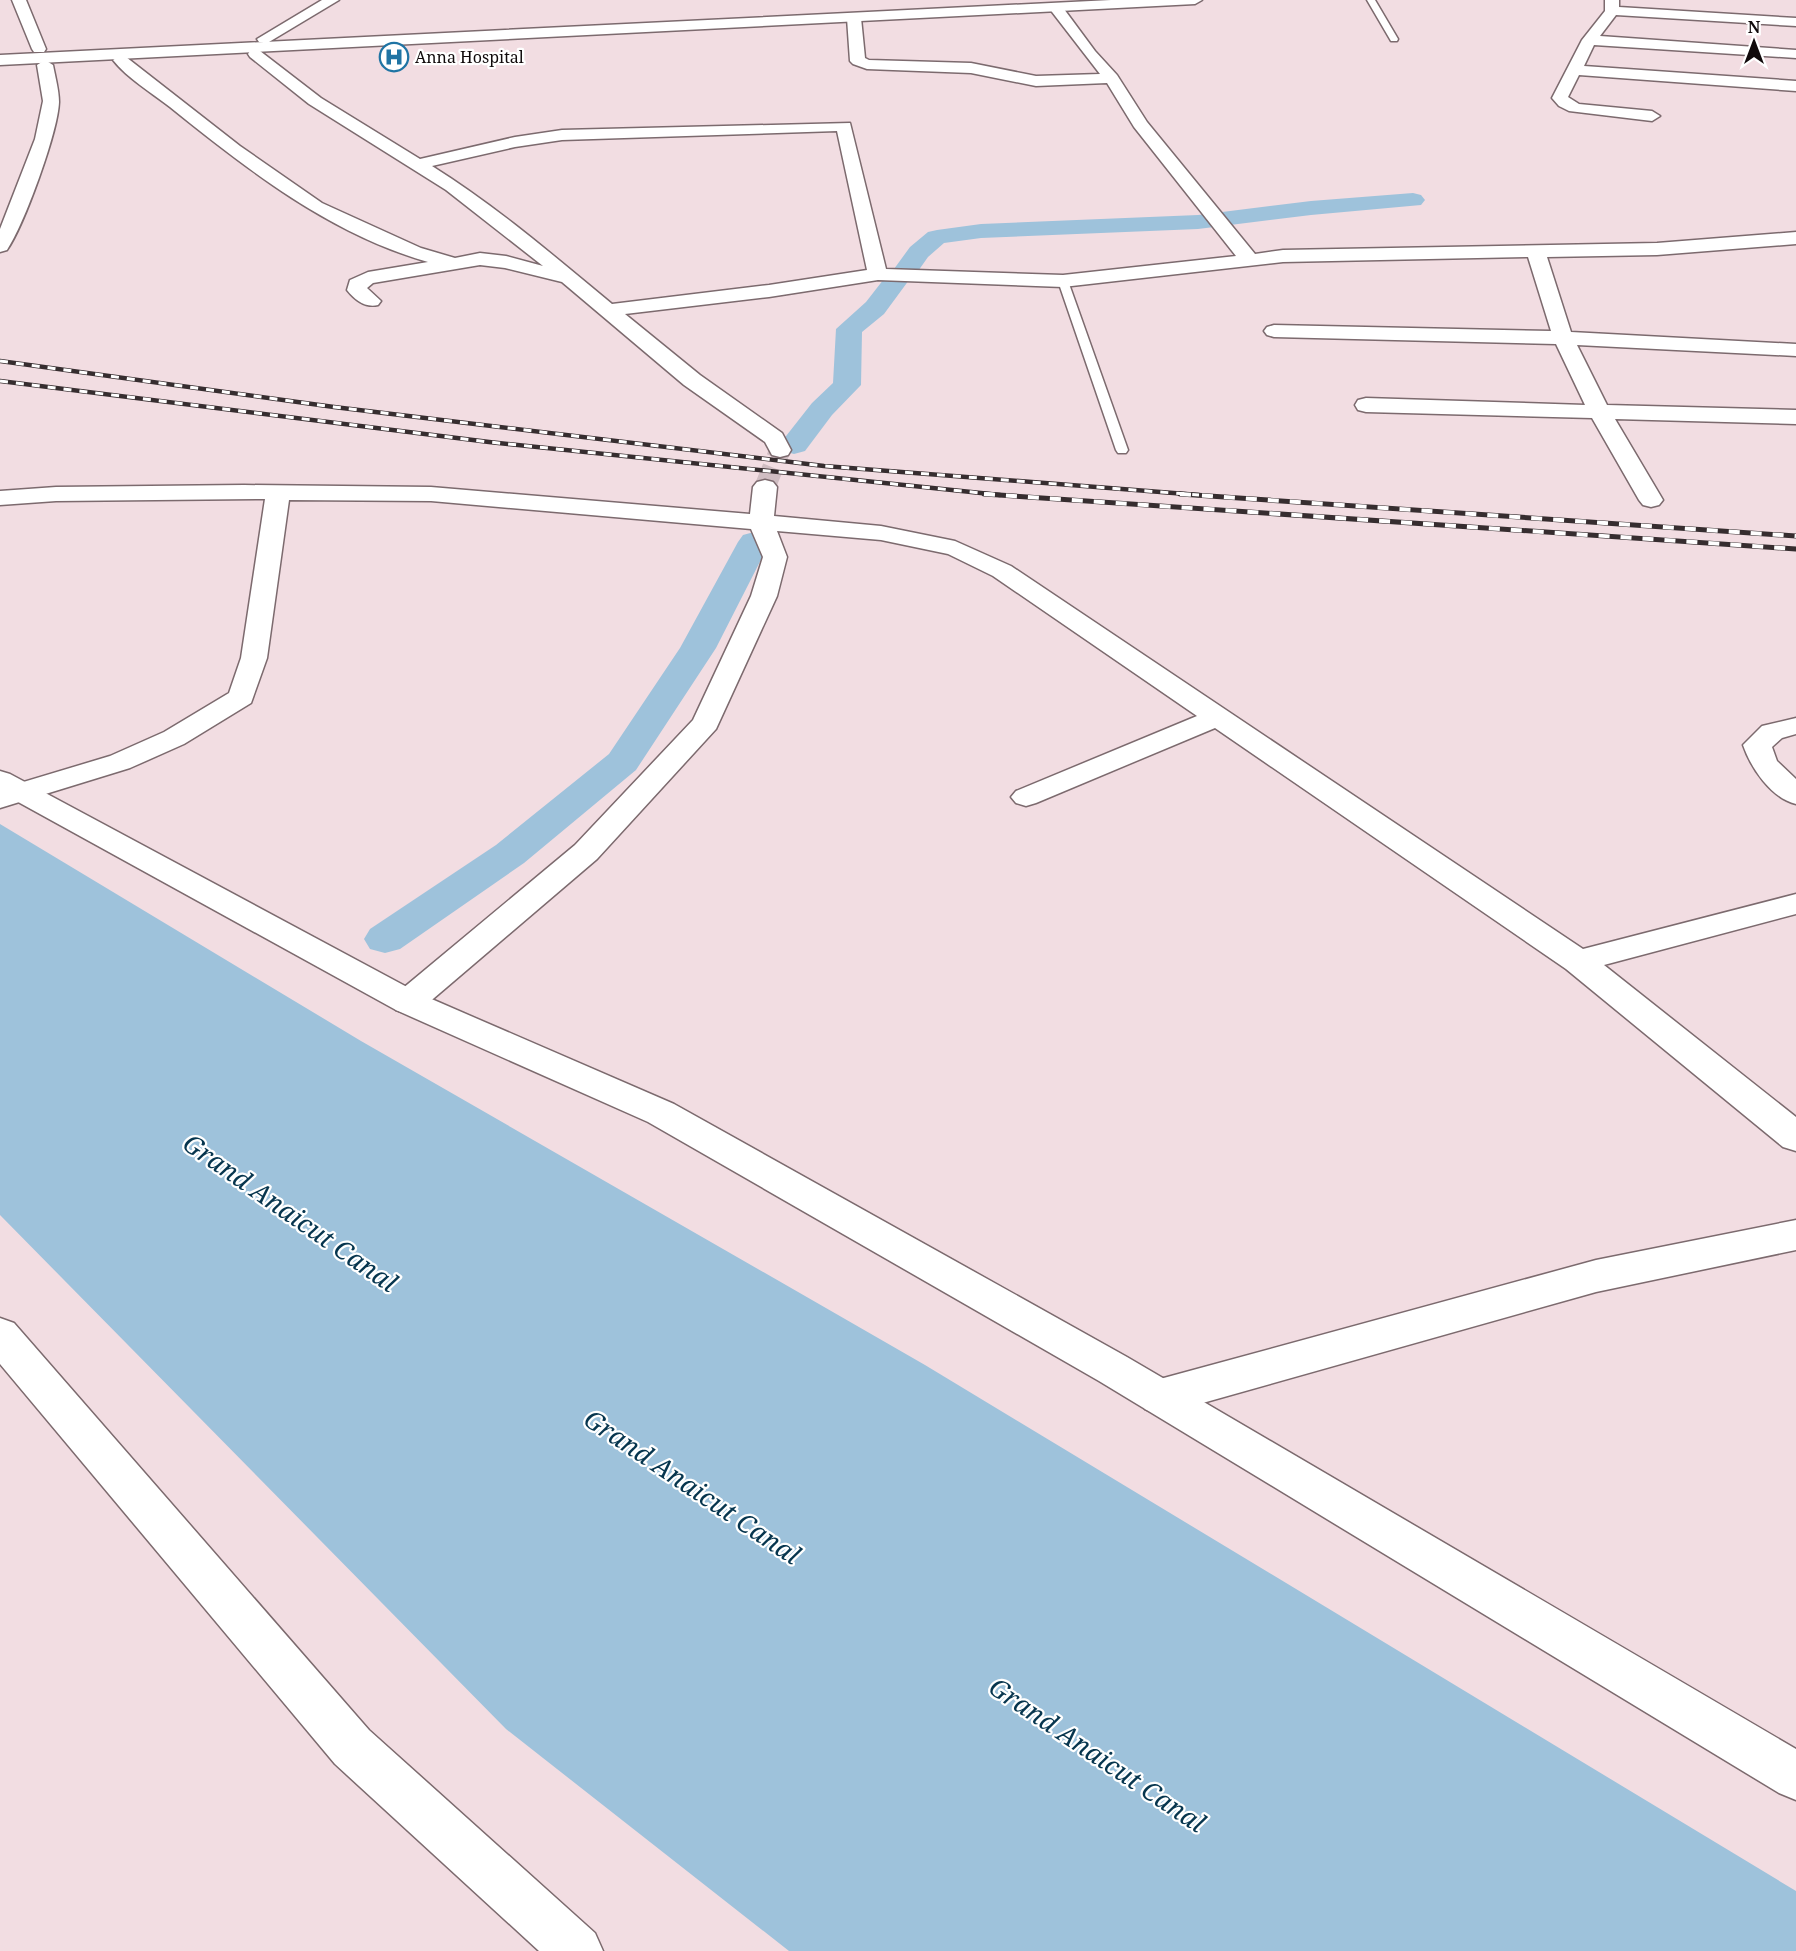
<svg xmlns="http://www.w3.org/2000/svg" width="1796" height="1951" font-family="'Noto Serif',serif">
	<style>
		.water { fill: #9ec2db }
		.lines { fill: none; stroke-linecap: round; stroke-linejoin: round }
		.canal { fill: #9ec2db; fill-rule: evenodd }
		.street-tunnel { stroke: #d0bdc2; stroke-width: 21; stroke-dasharray: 21 10; stroke-linecap: butt }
		.lane-casing { stroke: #7c6a6e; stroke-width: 3 }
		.street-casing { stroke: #7c6a6e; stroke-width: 3 }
		.secondary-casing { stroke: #7c6a6e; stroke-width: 3 }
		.primary-casing { stroke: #7c6a6e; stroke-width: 3 }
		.lane { fill: #fff; fill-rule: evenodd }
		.street { fill: #fff; fill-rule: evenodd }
		.secondary { fill: #fff; fill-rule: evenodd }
		.primary { fill: #fff; fill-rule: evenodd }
		.rail-far1-casing { stroke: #362d2f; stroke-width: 4.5 }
		.rail-casing { stroke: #362d2f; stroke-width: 5 }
		.rail-far1 { stroke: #fff; stroke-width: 3; stroke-dasharray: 8; stroke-linecap: butt }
		.rail { stroke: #fff; stroke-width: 4; stroke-dasharray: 11; stroke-linecap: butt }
		.labels { text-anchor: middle; stroke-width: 4.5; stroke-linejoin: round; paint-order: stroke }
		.far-poi-label { font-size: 16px; fill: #100a0b; stroke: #fff; text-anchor: start }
		.near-water-label { font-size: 26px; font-style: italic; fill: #06354e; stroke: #fff }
	</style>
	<rect width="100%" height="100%" fill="#f2dde2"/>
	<!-- water -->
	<path class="water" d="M 0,824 L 361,1041 L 925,1365 L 1796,1891 L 1796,1951 L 789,1951 L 506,1729 L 0,1215 Z"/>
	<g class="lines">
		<!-- canal -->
		<path class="canal" d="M 1413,193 L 1421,195 L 1425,200 L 1421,205 L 1311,215 L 1198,229 L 981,238 L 944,243 L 928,257 L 916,274 L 906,276 L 909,280 L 884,314 L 862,332 L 861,385 L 832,415 L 805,451 L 794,454 L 783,451 L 779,445 L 812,403 L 833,383 L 836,329 L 866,302 L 887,275 L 897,273 L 894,269 L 910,247 L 928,232 L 937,230 L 981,224 L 1198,215 L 1311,201 Z
			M 754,532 L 765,535 L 770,542 L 716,648 L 636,770 L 524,863 L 400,949 L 385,953 L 370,949 L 364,939 L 370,929 L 496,845 L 609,754 L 680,648 L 738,542 L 743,535 Z"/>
		<!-- street-tunnel -->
		<path class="street-tunnel" d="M 765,487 L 780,450"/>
		<!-- lane casing -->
		<g class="lane-casing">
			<path id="lane" d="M 1367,0 L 1375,0 L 1398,39 L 1397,41 L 1391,41 Z
				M 1063,278 L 1068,281 L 1128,450 L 1126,453 L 1118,453 L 1116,450 L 1058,281 Z"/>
		</g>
		<!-- street casing -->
		<g class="street-casing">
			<path id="street" d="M 322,0 L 339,0 L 269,42 L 259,42 L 257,39 Z
				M 1605,0 L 1619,0 L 1619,7 L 1796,18 L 1796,26 L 1616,15 L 1600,36 L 1796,50 L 1796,58 L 1594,45 L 1584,66 L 1796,81 L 1796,91 L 1579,75 L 1568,97 L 1579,104 L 1652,111 L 1660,116 L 1652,121 L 1569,111 L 1559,106 L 1552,98 L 1582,40 L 1605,11 Z
				M 1056,4 L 1061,5 L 1095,51 L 1117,75 L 1147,122 L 1255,254 L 1283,250 L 1657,243 L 1796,232 L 1796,244 L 1657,255 L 1547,257 L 1571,332 L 1796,344 L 1796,356 L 1577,345 L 1607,405 L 1796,410 L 1796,424 L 1615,419 L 1663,500 L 1659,505 L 1651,507 L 1643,505 L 1639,500 L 1592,418 L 1366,412 L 1358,410 L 1355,405 L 1358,400 L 1366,398 L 1585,405 L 1556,344 L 1274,337 L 1267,335 L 1264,331 L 1267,327 L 1274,325 L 1551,331 L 1528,257 L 1283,262 L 1063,287 L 878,280 L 769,297 L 625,314 L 700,375 L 782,433 L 791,450 L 788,455 L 780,457 L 772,455 L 765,442 L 684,385 L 562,282 L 505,268 L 480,265 L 373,283 L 367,288 L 381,301 L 378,305 C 365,308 355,300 347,290 L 350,280 L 368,272 L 428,262 C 330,234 248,170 170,107 C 152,93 127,78 113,60 L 121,55 L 126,57 L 240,146 L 322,203 L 421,248 L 455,258 L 480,253 L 506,256 L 543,266 L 446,190 L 309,104 L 250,57 L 248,54 L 250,51 L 260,51 L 321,98 L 420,159 L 515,137 L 562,130 L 850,123 L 886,269 L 1063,275 L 1236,256 L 1134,127 L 1107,83 L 1036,86 L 971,73 L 867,69 L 853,64 L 850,61 L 847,18 L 854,14 L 861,18 L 865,58 L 869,60 L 971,63 L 1036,76 L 1100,74 L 1049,8 ZM 837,131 L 867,270 L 769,285 L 612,304 C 554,256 496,206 432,166 L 515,147 L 562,140 Z
				M 765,480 L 773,482 L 777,487 L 774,516 L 881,526 L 955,541 L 1011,566 L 1583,949 L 1796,894 L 1796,914 L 1604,965 L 1796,1117 L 1796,1151 L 1783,1147 L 1566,969 L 1215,728 L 1036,803 L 1026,806 L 1016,803 L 1011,797 L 1016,791 L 1197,716 L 993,576 L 948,554 L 881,540 L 777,531 L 787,557 L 777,596 L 716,729 L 597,859 L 420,1010 L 408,1014 L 396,1010 L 391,1002 L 396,994 L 575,845 L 693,720 L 751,596 L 763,557 L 751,529 L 431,501 L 289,500 L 267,658 L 251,703 L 184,744 L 130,768 L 0,808 L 0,789 L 110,756 L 164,732 L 229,693 L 241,658 L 265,499 L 56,501 L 0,505 L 0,491 L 56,487 L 244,485 L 431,487 L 750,514 L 753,487 L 757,482 Z
				M 1796,718 L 1796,734 L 1782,738 L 1772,747 L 1777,761 L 1796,779 L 1796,804 C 1771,798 1751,768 1743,745 L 1762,726 Z
				M 1796,1220 L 1796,1250 L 1596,1292 L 1160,1415 L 1145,1409 L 1139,1397 L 1145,1385 L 1160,1379 L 1596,1260 Z
				M 0,1318 L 14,1323 L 369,1730 L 595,1933 L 603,1951 L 539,1951 L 335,1764 L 0,1364 Z"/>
		</g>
		<!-- secondary casing -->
		<g class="secondary-casing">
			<path id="secondary" d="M 12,0 L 26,0 L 46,49 L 44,52 L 34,52 L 32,49 Z
				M 45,60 L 53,65 C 55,76 59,90 59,102 C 58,132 24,225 7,250 L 0,252 L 0,229 L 35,139 L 43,101 L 37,65 Z
				M 0,771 L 10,774 L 420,994 L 674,1104 L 1127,1357 L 1796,1749 L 1796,1800 L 1779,1793 L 1099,1381 L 648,1122 L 396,1010 L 0,792 Z"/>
		</g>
		<!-- primary casing -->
		<g class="primary-casing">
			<path id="primary" d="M 1111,0 L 1202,0 L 1195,4 L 0,65 L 0,55 Z"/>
		</g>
		<!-- lane -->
		<use href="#lane" class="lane"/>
		<!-- street -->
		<use href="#street" class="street"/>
		<!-- secondary -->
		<use href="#secondary" class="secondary"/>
		<!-- primary -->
		<use href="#primary" class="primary"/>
		<!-- rail-far1 casing -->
		<g class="rail-far1-casing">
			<path id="rail-far1" d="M 0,361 L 334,407 L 824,466 L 1199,495
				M 0,381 L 489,442 L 1000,495"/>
		</g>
		<!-- rail casing -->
		<g class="rail-casing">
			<path id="rail" d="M 984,494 L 1796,549
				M 1180,494 L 1796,536"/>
		</g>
		<!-- rail-far1 -->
		<use href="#rail-far1" class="rail-far1"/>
		<!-- rail -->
		<use href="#rail" class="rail"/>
	</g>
	<!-- icons -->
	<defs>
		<g id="hospital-ring" transform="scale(1.5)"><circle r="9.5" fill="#fff" stroke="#1f74a4" stroke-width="1.5"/><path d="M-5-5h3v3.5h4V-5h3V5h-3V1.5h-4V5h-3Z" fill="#1f74a4"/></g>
	</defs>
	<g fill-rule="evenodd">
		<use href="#hospital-ring" x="394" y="57"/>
	</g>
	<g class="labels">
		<!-- far-poi labels -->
		<g class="far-poi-label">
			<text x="415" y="63">Anna Hospital</text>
		</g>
		<!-- near-water labels -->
		<g class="near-water-label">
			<text transform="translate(290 1213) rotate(35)" y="9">Grand Anaicut Canal</text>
			<text transform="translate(692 1487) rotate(34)" y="9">Grand Anaicut Canal</text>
			<text transform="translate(1097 1755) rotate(34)" y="9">Grand Anaicut Canal</text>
		</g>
	</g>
	<!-- north arrow -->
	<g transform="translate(1754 42)" stroke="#ffffff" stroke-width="4.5" paint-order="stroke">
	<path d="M0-4.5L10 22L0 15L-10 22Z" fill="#100a0b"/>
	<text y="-9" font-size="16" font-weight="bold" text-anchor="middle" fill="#100a0b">N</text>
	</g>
</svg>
